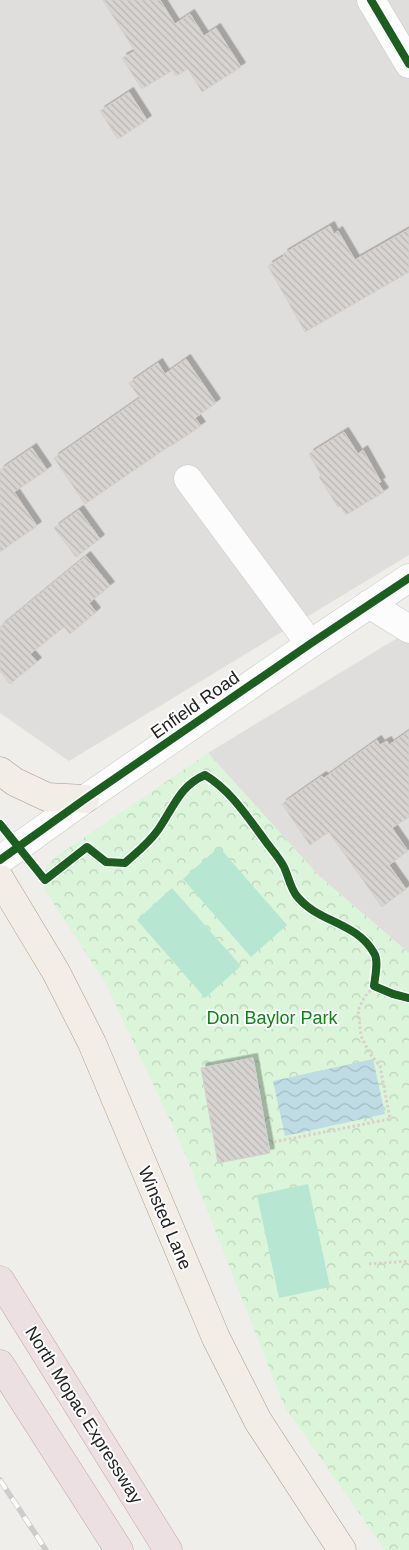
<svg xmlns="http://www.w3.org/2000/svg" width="409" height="1550" font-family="Helvetica,sans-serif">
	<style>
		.residential { fill: #dfdedc }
		.park { fill: url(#park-crowns) }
		.pitch { fill: #b7e6d2 }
		.water { fill: url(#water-waves) }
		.building { fill: url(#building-back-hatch); stroke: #d3d0cc; filter: url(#shadow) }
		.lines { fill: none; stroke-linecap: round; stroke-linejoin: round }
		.minor-casing { stroke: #c9c8c7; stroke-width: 29 }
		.major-casing { stroke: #a79c86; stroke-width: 29 }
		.highway-casing { stroke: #c5a2ac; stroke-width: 29 }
		.path { stroke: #dccecd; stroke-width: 3; stroke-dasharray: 2.5 2.5; stroke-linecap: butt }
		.minor { stroke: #fdfcfc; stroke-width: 28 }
		.major { stroke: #f3ede7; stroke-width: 28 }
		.highway { stroke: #ece0e2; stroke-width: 28 }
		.rail-casing { stroke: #ccc; stroke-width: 5.5 }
		.rail { stroke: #fff; stroke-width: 4; stroke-dasharray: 11; stroke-linecap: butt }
		.cycleway-casing { stroke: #fff; stroke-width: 11 }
		.cycleway { stroke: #1b5e20; stroke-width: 8 }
		.labels { text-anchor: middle; stroke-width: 4; stroke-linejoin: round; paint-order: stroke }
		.street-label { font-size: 18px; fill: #222; stroke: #fff }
		.park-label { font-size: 18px; fill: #0c8416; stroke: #fff }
	</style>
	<defs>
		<pattern id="park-crowns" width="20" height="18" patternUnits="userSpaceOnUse" patternTransform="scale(1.25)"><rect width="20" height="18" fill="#daf5da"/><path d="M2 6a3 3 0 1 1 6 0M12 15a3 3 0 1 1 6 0" fill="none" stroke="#bbd2bb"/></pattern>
		<pattern id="water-waves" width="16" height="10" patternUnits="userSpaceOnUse" patternTransform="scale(1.25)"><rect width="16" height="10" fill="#bfdbe3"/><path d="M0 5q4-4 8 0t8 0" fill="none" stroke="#a4bcc2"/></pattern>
		<pattern id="building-back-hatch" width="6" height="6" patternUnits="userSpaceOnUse" patternTransform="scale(1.25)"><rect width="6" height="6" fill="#d7d4d2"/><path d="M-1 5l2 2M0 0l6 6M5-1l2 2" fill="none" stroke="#b8b6b4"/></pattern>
		<filter id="shadow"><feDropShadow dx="4.5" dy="-4.5" stdDeviation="0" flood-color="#0004"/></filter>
	</defs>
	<rect width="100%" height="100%" fill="#f0eeeb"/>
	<!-- residential -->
	<path class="residential" d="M 0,0 L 409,0 L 409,555 L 69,761 L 0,713 Z
		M 409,631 L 409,953 L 319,876 L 208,753 Z"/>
	<!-- park -->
	<path class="park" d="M 208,753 L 319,876 L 409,953 L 409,1550 L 385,1550 L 284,1406 L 182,1146 L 106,984 L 43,887 L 46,867 L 57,856 Z"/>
	<!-- pitch -->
	<path class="pitch" d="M 219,847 L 287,925 L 251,957 L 183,879 Z
		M 172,888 L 241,966 L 205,998 L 137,920 Z
		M 308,1184 L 330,1287 L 279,1298 L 257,1195 Z"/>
	<!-- water -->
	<path class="water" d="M 373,1059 L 385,1114 L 285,1136 L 273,1081 Z"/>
	<!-- building -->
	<path class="building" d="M 103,0 L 160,0 L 175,24 L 190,14 L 204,36 L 216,28 L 241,67 L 202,92 L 188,69 L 176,76 L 173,70 L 142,89 L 122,58 L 135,51 Z
		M 129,92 L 147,120 L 118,139 L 100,111 Z
		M 330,226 L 334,234 L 338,231 L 355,260 L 409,229 L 409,272 L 305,332 L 268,266 L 284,256 L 283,254 Z
		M 186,359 L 216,403 L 195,418 L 201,426 L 171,446 L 171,445 L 85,504 L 54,458 L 140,398 L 129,383 L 158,363 L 165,374 Z
		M 344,432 L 358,454 L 363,450 L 381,482 L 378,483 L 384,492 L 346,515 L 340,506 L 338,507 L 319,477 L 321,475 L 309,454 Z
		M 32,448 L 47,470 L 14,492 L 37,526 L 0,552 L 0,470 Z
		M 79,510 L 100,539 L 76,557 L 54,528 Z
		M 86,556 L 110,586 L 89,603 L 96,612 L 70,634 L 64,627 L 30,654 L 37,662 L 10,684 L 0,671 L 0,627 Z
		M 409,731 L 409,817 L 392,828 L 408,851 L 389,865 L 406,889 L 382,907 L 329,832 L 310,845 L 282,804 L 322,776 L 324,778 L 377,740 L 380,745 L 387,741 L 389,745 Z
		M 253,1058 L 270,1153 L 218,1163 L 201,1068 Z"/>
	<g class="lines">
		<!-- minor casing -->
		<g class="minor-casing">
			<path id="minor" d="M 371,0 L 409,64
				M 188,479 L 310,644
				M 369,604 L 409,629
				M 0,860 L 85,799 L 310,644 L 409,578"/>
		</g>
		<!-- major casing -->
		<g class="major-casing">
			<path id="major" d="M 0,771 L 15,782 L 47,797 L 85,799
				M 0,879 L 56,972 L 92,1043 L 216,1338 L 258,1421 L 342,1550"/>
		</g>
		<!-- highway casing -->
		<g class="highway-casing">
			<path id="highway" d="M 0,1280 L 168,1550
				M 0,1364 L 119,1550"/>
		</g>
		<!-- path -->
		<path class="path" d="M 274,1142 L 390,1119 L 380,1066 L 370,1054 L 361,1036 L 358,1010 L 364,998 L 374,986
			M 369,1264 L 409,1261"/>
		<!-- minor -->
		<use href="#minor" class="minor"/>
		<!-- major -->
		<use href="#major" class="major"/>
		<!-- highway -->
		<use href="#highway" class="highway"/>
		<!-- rail casing -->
		<g class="rail-casing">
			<path id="rail" d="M 0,1480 L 46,1550"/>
		</g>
		<!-- rail -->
		<use href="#rail" class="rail"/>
		<!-- cycleway casing -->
		<g class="cycleway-casing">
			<path id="cycleway" d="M 371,0 L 409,64
				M 0,824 L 45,880 L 87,847 L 106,862 L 125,863 C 136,853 149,843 158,830 C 173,809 179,786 205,775 C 230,790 246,815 264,839 C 270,848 279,857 284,867 C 288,875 290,887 296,895 C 317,923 356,921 374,953 C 379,960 375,977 374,986 L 393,994 L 409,998
				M 0,860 L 85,799 L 310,644 L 409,578"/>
		</g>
		<!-- cycleway -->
		<use href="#cycleway" class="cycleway"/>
	</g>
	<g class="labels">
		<!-- street labels -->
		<g class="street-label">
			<text transform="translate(195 705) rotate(-35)" y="6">Enfield Road</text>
			<text transform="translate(165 1218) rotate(67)" y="6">Winsted Lane</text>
			<text transform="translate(84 1415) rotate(58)" y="6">North Mopac Expressway</text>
		</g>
		<!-- park labels -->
		<g class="park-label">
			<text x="272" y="1024">Don Baylor Park</text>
		</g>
	</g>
</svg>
